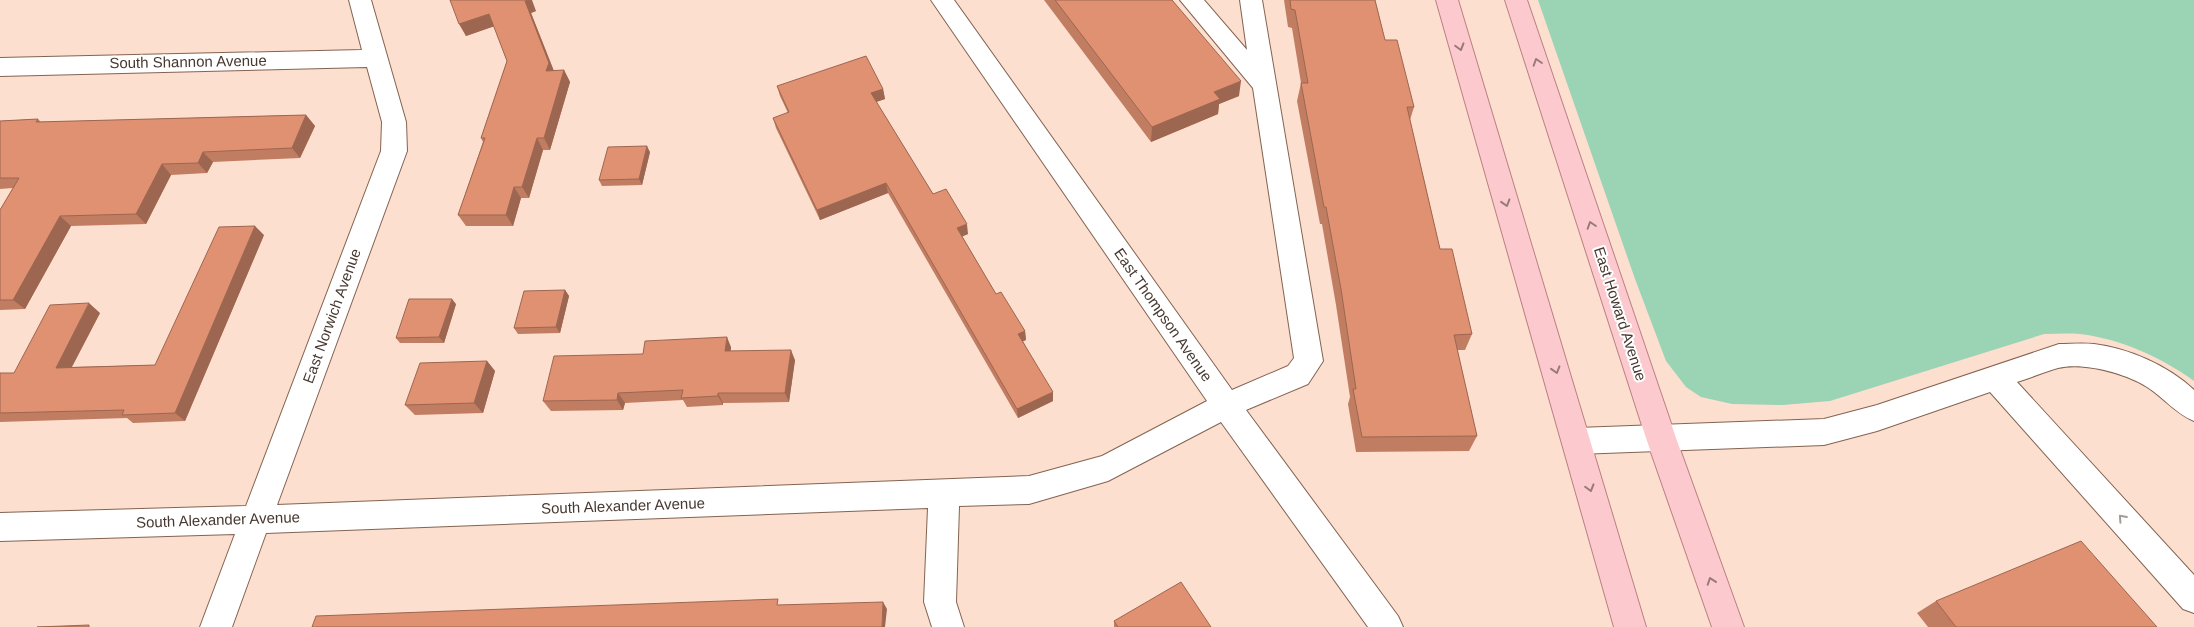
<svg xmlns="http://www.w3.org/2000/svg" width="2194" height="627" font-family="Arial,sans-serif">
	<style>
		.green { fill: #9bd3b5 }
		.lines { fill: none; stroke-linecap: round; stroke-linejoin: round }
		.minor-casing { stroke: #836351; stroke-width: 2 }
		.major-casing { stroke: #bb8082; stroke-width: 2 }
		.minor { fill: #fff; fill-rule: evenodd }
		.major { fill: #fccace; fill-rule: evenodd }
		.wall { fill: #c17d62 }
		.shaded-wall { fill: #9d6650 }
		.building { fill: #e09172; stroke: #9d6650 }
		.oneway { stroke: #987a78 }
		.oneway2 { stroke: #a39c98 }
		.labels { text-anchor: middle; stroke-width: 4; stroke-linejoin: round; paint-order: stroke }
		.street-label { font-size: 15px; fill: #473931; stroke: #fff }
	</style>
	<rect width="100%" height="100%" fill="#fddfcf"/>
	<!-- green -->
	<path class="green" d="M 1538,0 L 2194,0 L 2194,381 C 2161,357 2121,339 2080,334 C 2068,333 2056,334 2044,334 L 1830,401 L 1783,405 L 1732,404 L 1701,397 L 1686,387 L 1666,361 L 1635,279 Z"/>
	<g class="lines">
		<!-- minor casing -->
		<g class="minor-casing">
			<path id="minor" d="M 349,0 L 371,0 L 406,122 L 407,151 L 277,505 L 1029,476 L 1102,456 L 1207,401 L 931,0 L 954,0 L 1232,390 L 1288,366 L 1294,358 L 1253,88 L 1180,0 L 1204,0 L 1247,50 L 1240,0 L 1262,0 L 1323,361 L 1308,384 L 1246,410 L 1398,616 L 1403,627 L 1368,627 L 1221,422 L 1108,481 L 1029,504 L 959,506 L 956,602 L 964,627 L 932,627 L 924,602 L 928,508 L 266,533 L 232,627 L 200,627 L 235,534 L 0,541 L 0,513 L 246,506 L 381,151 L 382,122 L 367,67 L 0,76 L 0,58 L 362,50 Z
				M 2059,344 C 2070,344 2082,343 2094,344 C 2128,348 2169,366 2194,390 L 2194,421 C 2176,414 2163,397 2147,387 C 2125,373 2083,362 2058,368 C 2044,372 2030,378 2017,382 L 2194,575 L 2194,613 L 2183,609 L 1990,392 L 1877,431 L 1824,445 L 1577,454 L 1567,450 L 1562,441 L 1567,432 L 1577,428 L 1824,419 L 1877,405 Z"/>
		</g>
		<!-- major casing -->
		<g class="major-casing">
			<path id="major" d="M 1436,0 L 1458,0 L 1646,627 L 1614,627 Z
				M 1505,0 L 1527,0 L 1676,438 L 1744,627 L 1712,627 L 1646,438 Z"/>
		</g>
		<!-- minor -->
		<use href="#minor" class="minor"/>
		<!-- major -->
		<use href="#major" class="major"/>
	</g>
	<!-- wall -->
	<path class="wall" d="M 450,0 L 536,11 L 531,13 L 554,71 L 564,70 L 570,82 L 550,150 L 543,150 L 529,198 L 521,198 L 513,226 L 466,226 L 458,215 L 483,142 L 481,138 L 507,61 L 494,26 L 466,36 Z
		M 1044,0 L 1172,0 L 1239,96 L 1219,104 L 1218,114 L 1151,142 Z
		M 1284,0 L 1375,0 L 1385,40 L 1414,107 L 1410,120 L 1440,249 L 1472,334 L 1465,350 L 1457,350 L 1477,436 L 1469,451 L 1356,452 L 1348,404 L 1350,397 L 1336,305 L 1322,224 L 1320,224 L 1297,101 L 1301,83 L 1292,28 L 1288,27 Z
		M 777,86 L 883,89 L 885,99 L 876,102 L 933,194 L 968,234 L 962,236 L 996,294 L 1025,331 L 1026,340 L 1023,341 L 1053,401 L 1018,418 L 888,193 L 820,220 L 776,128 L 773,118 L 788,113 L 780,96 Z
		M 306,115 L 315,126 L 300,158 L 213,162 L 207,173 L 171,175 L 146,224 L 71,226 L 25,309 L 0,310 L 0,210 L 13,188 L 0,189 L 0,121 L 38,119 L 41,122 Z
		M 650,152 L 642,185 L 602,186 L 599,180 Z
		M 264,235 L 185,421 L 133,423 L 127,418 L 0,422 L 0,373 L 14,373 L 100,313 L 72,367 L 155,365 Z
		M 565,290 L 569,296 L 560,333 L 518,334 L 514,328 Z
		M 456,304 L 444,343 L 400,343 L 396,338 Z
		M 731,347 L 731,351 L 795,360 L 789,402 L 723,403 L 723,405 L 687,407 L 683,400 L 625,403 L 623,410 L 551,411 L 543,401 L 643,354 Z
		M 487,361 L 495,371 L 483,413 L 415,415 L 405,405 Z
		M 1936,601 L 2157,627 L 1928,627 L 1917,613 Z
		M 1114,621 L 1211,627 L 1114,627 Z"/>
	<!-- shaded-wall -->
	<path class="shaded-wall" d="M 528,0 L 532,0 L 536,11 L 531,13 L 555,74 L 546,71 L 525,1 Z
		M 489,14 L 495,26 L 466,36 L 459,24 Z
		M 564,70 L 570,82 L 550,150 L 544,138 Z
		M 1241,81 L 1239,96 L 1219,104 L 1218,114 L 1151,142 L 1152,127 L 1214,92 Z
		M 883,89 L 885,99 L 873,103 L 871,93 Z
		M 306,115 L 315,126 L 300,158 L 292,148 Z
		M 537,138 L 543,150 L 529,198 L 522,187 Z
		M 647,146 L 650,152 L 642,185 L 639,179 Z
		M 203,152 L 213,162 L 207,173 L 198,163 Z
		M 162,164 L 171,175 L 146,224 L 136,214 Z
		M 886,183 L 888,193 L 820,220 L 817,210 Z
		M 514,187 L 521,198 L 513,226 L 506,215 Z
		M 60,216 L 71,226 L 25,309 L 13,300 Z
		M 967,224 L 968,234 L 959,238 L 957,228 Z
		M 255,226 L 264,235 L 185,421 L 175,413 Z
		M 565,290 L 569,296 L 560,333 L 556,327 Z
		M 452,299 L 456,304 L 444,343 L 439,337 Z
		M 89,303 L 100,313 L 67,376 L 56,368 Z
		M 1025,331 L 1026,340 L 1019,343 L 1018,334 Z
		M 727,337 L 731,347 L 729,361 L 725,351 Z
		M 791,350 L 795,360 L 789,402 L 785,393 Z
		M 487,361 L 495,371 L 483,413 L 474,403 Z
		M 1053,392 L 1053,401 L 1018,418 L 1017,409 Z
		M 618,393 L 625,403 L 623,410 L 617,400 Z
		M 718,393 L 723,403 L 723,405 L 718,396 Z
		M 883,602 L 887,609 L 885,627 L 882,627 Z"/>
	<!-- building -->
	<path class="building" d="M 450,0 L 528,0 L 525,1 L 549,63 L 546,71 L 564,70 L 544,138 L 537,138 L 522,187 L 514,187 L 506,215 L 458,215 L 485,138 L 481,138 L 507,61 L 489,14 L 459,24 Z
		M 1055,0 L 1172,0 L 1241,81 L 1214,92 L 1220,99 L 1152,127 Z
		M 1290,0 L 1375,0 L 1385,40 L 1397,40 L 1414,107 L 1407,107 L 1440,249 L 1452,249 L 1472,334 L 1454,335 L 1477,436 L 1362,437 L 1353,389 L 1356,389 L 1341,289 L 1326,207 L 1324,207 L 1301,83 L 1308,83 L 1295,10 L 1291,9 Z
		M 866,56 L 883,89 L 871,93 L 933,194 L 946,189 L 967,224 L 957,228 L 996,294 L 1001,292 L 1025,331 L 1018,334 L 1053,392 L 1017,409 L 886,183 L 817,210 L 773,118 L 789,112 L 777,86 Z
		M 306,115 L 292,148 L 203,152 L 198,163 L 162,164 L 136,214 L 60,216 L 13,300 L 0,300 L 0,210 L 19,178 L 0,178 L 0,121 L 38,119 L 36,122 Z
		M 647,146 L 639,179 L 599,180 L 608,147 Z
		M 255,226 L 175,413 L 122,415 L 124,410 L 0,413 L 0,373 L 14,373 L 50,305 L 89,303 L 56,368 L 155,365 L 219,227 Z
		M 565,290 L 556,327 L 514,328 L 524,291 Z
		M 409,299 L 452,299 L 439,337 L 396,338 Z
		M 727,337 L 725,351 L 791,350 L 785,393 L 718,393 L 718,396 L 681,398 L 683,390 L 618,393 L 617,400 L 543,401 L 554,356 L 643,354 L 645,341 Z
		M 487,361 L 474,403 L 405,405 L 420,363 Z
		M 2081,541 L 2157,627 L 1956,627 L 1936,601 Z
		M 1181,582 L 1211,627 L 1118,627 L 1114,621 Z
		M 778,599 L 777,605 L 883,602 L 882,627 L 312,627 L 316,616 Z
		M 89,625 L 89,627 L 37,627 Z"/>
	<!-- one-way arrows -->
	<defs><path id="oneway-chevron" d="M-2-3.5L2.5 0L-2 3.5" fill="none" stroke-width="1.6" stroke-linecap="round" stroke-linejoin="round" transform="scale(1.25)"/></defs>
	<g class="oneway">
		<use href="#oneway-chevron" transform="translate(1460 47) rotate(74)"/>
		<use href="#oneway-chevron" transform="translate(1537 62) rotate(-108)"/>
		<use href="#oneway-chevron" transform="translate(1506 203) rotate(73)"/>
		<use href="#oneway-chevron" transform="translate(1591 225) rotate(-108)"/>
		<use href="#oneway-chevron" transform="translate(1556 370) rotate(73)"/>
		<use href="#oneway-chevron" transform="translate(1590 488) rotate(74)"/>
		<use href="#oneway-chevron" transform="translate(1711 581) rotate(-109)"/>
	</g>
	<use class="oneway2" href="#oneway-chevron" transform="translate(2122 518) rotate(-132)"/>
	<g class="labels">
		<!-- street labels -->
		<g class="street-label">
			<text transform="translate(188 62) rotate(-1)" y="5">South Shannon Avenue</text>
			<text transform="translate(1620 314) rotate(72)" y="5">East Howard Avenue</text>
			<text transform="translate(1163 315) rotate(55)" y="5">East Thompson Avenue</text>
			<text transform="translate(332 316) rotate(-70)" y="5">East Norwich Avenue</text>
			<text transform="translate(623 506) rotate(-2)" y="5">South Alexander Avenue</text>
			<text transform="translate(218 520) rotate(-2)" y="5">South Alexander Avenue</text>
		</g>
	</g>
</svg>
